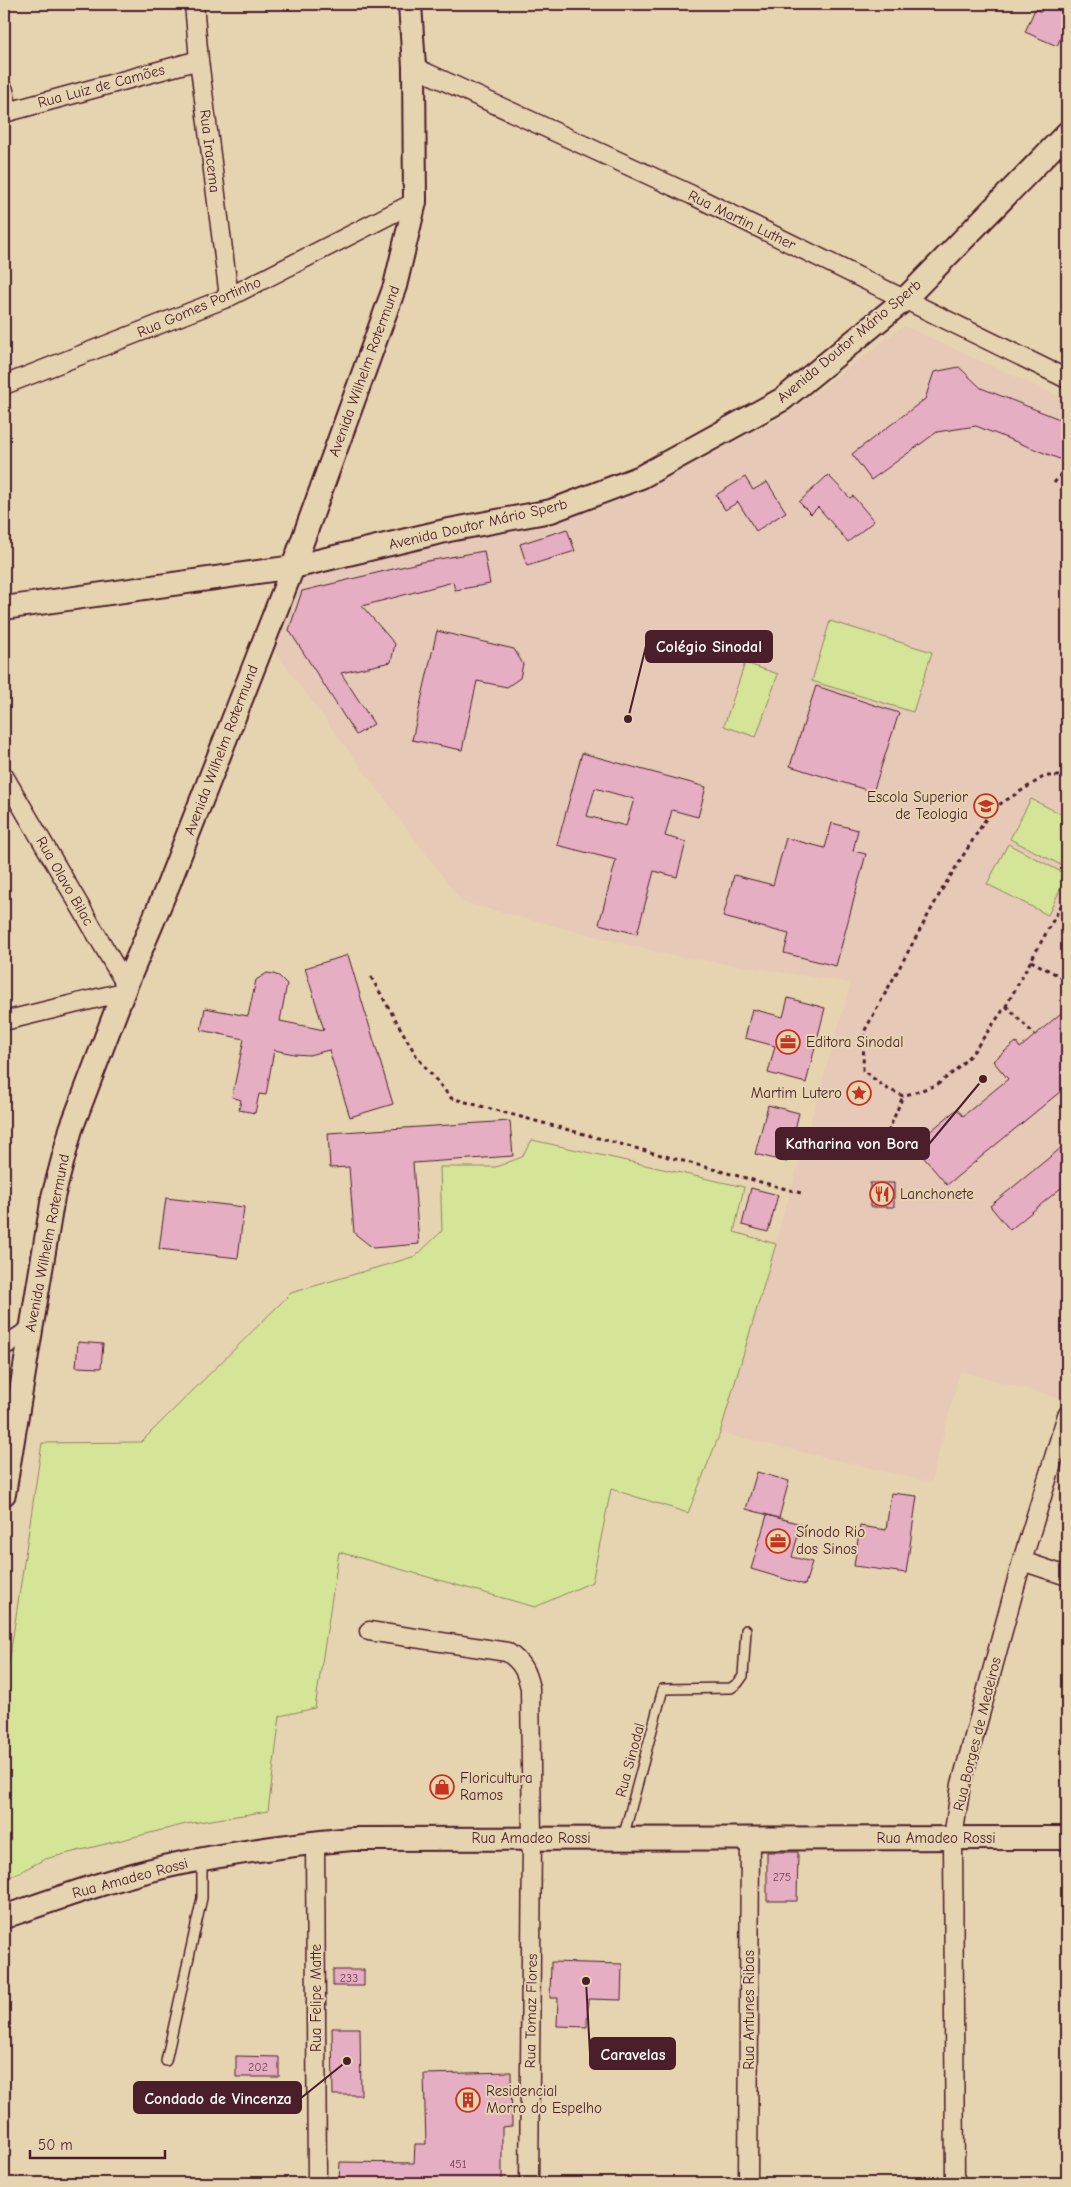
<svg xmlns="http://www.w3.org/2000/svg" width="1071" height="2187" viewBox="0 0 1071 2187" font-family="'Comic Neue',sans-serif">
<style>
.built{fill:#e6c9b6}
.green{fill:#d5e598;stroke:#908262}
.building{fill:#e5aec3;stroke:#4a1f2b;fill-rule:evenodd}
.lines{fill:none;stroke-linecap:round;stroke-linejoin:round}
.service-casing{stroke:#4a1f2b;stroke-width:12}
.minor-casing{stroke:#4a1f2b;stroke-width:21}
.tertiary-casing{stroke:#4a1f2b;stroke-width:26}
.path{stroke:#4a1f2b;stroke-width:3;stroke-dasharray:4 4;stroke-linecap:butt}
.service{stroke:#e6d4b1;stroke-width:9}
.minor{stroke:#e6d4b1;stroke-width:18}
.tertiary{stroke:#e6d4b1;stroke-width:22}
.labels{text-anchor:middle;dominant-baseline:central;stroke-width:4;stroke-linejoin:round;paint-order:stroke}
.number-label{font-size:12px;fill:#714351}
.street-label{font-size:15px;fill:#4a1f2b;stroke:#e6d4b1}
.poi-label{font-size:15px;fill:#4a1f2b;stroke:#e6d4b1;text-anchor:start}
.leader{fill:none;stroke:#4a1f2b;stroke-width:2}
.callout-dot{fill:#4a1f2b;stroke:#e6d4b1;stroke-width:2}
.callout{fill:#4a1f2b;stroke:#4a1f2b;stroke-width:2}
.callout-label{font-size:16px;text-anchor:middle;font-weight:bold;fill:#fff}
</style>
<rect width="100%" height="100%" fill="#e6d4b1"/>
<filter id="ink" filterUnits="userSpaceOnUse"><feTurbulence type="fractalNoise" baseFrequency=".02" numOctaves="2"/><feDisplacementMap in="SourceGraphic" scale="10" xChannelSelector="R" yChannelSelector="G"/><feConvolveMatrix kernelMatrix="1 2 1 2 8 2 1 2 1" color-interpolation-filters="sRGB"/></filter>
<g filter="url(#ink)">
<!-- built -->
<path class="built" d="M904 326 1067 400V1384L1063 1399 960 1371 931 1482 720 1433 851 983 669 955 462 902 265 639 295 569 603 508 783 417Z"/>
<!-- green -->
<path class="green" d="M830 621 932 652 913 712 812 681Z
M745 663 778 674 756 737 724 726Z
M1031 799 1067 817V868L1010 839Z
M1008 844 1067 875 1048 915 987 884Z
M532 1140 744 1187 734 1232 776 1244 720 1433 688 1513 611 1489 592 1582 535 1607 339 1552 315 1708 280 1716 268 1811 186 1824 45 1859 4 1880V1696L42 1443 141 1442 291 1293 416 1256 442 1231 440 1167H496L522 1157Z"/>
<!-- building -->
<path class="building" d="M1044 4H1067V22L1057 46 1025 32 1035 9 1041 12Z
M959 367 981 388 1067 422V462L976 426 937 432 871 480 852 454 925 399 934 372Z
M828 475 850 498 853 496 874 521 848 542 818 507 811 514 799 502Z
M745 477 753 490 767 482 786 512 756 531 738 502 725 510 716 495Z
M567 529 575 551 527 566 520 544Z
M484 551 490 584 455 590 453 582 362 606 395 644 391 662 341 673 374 724 356 735 289 630 302 591 422 562Z
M437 631 514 649 523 664 520 678 507 687 477 681 462 750 412 740Z
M816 686 899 713 873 792 790 766Z
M582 753 706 787 698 817 672 810 665 836 686 842 677 877 654 871 637 934 599 924 616 860 557 845ZM595 788 634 799 626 826 587 816Z
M832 823 858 830 853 851 866 854 836 966 784 953 789 934 723 917 734 875 773 885 786 838 825 848Z
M348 955 393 1104 350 1117 329 1050 309 1055 294 1054 274 1050 266 1095 259 1094 255 1113 239 1110 241 1100 232 1097 244 1039 201 1030 205 1008 248 1016 256 980 267 973 273 974 279 976 287 984 280 1021 324 1030 305 968Z
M788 998 825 1008 806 1083 768 1073 775 1046 745 1038 752 1009 783 1017Z
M1067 1008V1086L947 1185 919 1152 926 1147 920 1140 957 1109 963 1116 1008 1079 993 1061 1016 1042 1020 1048Z
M768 1105 799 1113 787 1162 755 1154Z
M510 1121 513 1156 413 1163 419 1244 373 1248 354 1233 349 1167 330 1168 328 1133Z
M1067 1143V1183L1010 1230 990 1206Z
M870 1183H894V1207H870Z
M751 1188 778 1195 768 1232 742 1225Z
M166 1198 244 1207 238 1258 159 1249Z
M78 1342 103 1344 101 1368 76 1367Z
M757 1472 789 1481 779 1518 746 1509Z
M891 1493 917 1496 906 1573 854 1566 860 1526 886 1530Z
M767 1515 801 1524 792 1557 812 1562 805 1585 751 1569Z
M767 1852H798L797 1901H767Z
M551 1962 622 1964 621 2000 588 1999 587 2027 557 2026 558 1998H550Z
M333 1970H364V1986H333Z
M332 2028H360L361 2095H333Z
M236 2056 279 2057V2077H236Z
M511 2072 512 2126 502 2127V2183H339L340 2162 414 2163 415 2144H426L424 2074Z"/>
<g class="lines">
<!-- service casing -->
<g class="service-casing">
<path id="service" d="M623 1838 663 1689 731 1688 738 1683 743 1676 746 1630
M166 2061 202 1898V1860"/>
</g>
<!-- minor casing -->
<g class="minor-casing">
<path id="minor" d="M194 4 199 60 229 297
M414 67 692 195 1067 379
M4 90 8 111
M4 113 199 60
M4 385 229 297 415 202
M4 776 126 985
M4 1021 123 992
M4 1346 31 1329
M1022 1561 1067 1576
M369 1631 507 1652C522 1662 526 1671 530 1688L532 1838 529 2183
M315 1843 317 2183
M748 2183 750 1837
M955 2183 953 1838 961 1784 1022 1561 1067 1415"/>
</g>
<!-- tertiary casing -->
<g class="tertiary-casing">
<path id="tertiary" d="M4 608 293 567 449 530 551 511 641 477 783 399 904 300 1067 133
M4 1494 53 1197 71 1129 126 985 167 888 293 567 395 286 415 202 414 67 410 4
M4 1917C62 1897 122 1875 182 1863 238 1852 296 1844 352 1839L1067 1838"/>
</g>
<!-- path -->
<path class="path" d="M1054 483 1067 467
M1067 776H1045L992 809 943 888 864 1032 863 1070 884 1087 903 1096 937 1085 956 1070 974 1051 1006 1006 1067 895
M1031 961 1067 980
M371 977 417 1057 451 1098 801 1193
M1006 1006 1035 1035
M888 1132 903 1096"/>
<!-- service -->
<use href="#service" class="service"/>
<!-- minor -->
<use href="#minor" class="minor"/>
<!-- tertiary -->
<use href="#tertiary" class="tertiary"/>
</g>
</g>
<!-- icons -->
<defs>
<g id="university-ring" transform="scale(1.25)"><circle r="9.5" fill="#e6d4b1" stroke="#c8321e" stroke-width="1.5"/><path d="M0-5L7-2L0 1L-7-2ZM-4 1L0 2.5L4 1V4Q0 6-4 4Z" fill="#c8321e"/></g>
<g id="office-ring" transform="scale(1.25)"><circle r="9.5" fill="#e6d4b1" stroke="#c8321e" stroke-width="1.5"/><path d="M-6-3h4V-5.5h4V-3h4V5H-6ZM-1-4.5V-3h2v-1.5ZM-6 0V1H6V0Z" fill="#c8321e"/></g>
<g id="sight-ring" transform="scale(1.25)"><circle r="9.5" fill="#e6d4b1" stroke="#c8321e" stroke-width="1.5"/><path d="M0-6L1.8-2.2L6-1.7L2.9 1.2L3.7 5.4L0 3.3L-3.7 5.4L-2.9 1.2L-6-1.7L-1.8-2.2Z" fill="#c8321e"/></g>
<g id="restaurant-ring" transform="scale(1.25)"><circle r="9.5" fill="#e6d4b1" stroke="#c8321e" stroke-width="1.5"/><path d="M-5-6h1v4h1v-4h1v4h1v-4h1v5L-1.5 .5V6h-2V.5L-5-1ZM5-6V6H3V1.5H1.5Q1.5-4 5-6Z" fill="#c8321e"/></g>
<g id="shop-ring" transform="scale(1.25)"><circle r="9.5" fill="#e6d4b1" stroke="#c8321e" stroke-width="1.5"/><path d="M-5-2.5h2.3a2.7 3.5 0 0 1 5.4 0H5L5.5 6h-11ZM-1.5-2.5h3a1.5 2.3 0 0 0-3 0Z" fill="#c8321e"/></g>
<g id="building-ring" transform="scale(1.25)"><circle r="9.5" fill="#e6d4b1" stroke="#c8321e" stroke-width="1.5"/><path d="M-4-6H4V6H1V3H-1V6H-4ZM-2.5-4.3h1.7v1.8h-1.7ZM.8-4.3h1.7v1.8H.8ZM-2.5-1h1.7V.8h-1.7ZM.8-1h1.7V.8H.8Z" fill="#c8321e"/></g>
</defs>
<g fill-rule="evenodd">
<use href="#university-ring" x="986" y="806"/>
<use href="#office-ring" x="788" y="1042"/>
<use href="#sight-ring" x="859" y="1093"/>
<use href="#restaurant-ring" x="882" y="1194"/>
<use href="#office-ring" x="778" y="1541"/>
<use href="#shop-ring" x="442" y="1787"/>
<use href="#building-ring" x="468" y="2100"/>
</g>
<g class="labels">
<!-- number labels -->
<g class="number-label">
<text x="782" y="1877">275</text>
<text x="349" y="1978">233</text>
<text x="258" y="2067">202</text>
<text x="458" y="2164">451</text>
</g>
<!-- street labels -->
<g class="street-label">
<text transform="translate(101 86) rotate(-15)">Rua Luiz de Camões</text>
<text transform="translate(210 151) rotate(83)">Rua Iracema</text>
<text transform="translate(742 220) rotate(26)">Rua Martin Luther</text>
<text transform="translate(199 307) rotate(-23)">Rua Gomes Portinho</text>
<text transform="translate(849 341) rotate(-40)">Avenida Doutor Mário Sperb</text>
<text transform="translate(364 371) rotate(-70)">Avenida Wilhelm Rotermund</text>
<text transform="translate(478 524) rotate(-13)">Avenida Doutor Mário Sperb</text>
<text transform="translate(221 750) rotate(-69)">Avenida Wilhelm Rotermund</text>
<text transform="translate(65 881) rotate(60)">Rua Olavo Bilac</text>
<text transform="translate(47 1243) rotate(-79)">Avenida Wilhelm Rotermund</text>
<text transform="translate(977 1734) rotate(-76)">Rua Borges de Medeiros</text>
<text transform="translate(630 1760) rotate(-75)">Rua Sinodal</text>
<text x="531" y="1838">Rua Amadeo Rossi</text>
<text x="936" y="1838">Rua Amadeo Rossi</text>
<text transform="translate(130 1878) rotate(-15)">Rua Amadeo Rossi</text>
<text transform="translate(316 1998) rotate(-90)">Rua Felipe Matte</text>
<text transform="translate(749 2010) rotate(-90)">Rua Antunes Ribas</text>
<text transform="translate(531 2011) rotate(-89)">Rua Tomaz Flores</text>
</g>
<!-- poi labels -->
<g class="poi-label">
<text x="968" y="797" text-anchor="end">Escola Superior<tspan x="968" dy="17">de Teologia</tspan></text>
<text x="806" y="1042">Editora Sinodal</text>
<text x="842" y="1093" text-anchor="end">Martim Lutero</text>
<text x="900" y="1194">Lanchonete</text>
<text x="796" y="1532">Sínodo Rio<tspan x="796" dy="17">dos Sinos</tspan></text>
<text x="460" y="1778">Floricultura<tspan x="460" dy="17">Ramos</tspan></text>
<text x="486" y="2091">Residencial<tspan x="486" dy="17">Morro do Espelho</tspan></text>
</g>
</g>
<!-- callouts -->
<path class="leader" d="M628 719L646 646M983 1079L929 1144M586 1981L590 2054M347 2061L301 2098"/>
<g class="callout-dot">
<circle cx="628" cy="719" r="5"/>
<circle cx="983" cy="1079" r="5"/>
<circle cx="586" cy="1981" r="5"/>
<circle cx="347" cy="2061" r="5"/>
</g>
<g class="callout">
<rect x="646" y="631" width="126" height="31" rx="5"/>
<rect x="776" y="1128" width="153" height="31" rx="5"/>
<rect x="590" y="2038" width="85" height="31" rx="5"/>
<rect x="134" y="2082" width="167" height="31" rx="5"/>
</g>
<g class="callout-label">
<text x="709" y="652">Colégio Sinodal</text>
<text x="852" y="1149">Katharina von Bora</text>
<text x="633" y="2060">Caravelas</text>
<text x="218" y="2104">Condado de Vincenza</text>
</g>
<!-- margin -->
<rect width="1071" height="2187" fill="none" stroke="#e6d4b1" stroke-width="20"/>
<rect x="10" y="10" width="1051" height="2167" fill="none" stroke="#4a1f2b" stroke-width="2" filter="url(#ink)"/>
<!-- scale -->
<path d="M30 2150v8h135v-8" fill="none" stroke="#4a1f2b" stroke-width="2.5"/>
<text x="38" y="2150" font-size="15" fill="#4a1f2b" stroke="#e6d4b1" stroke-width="4" paint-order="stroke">50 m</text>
</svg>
